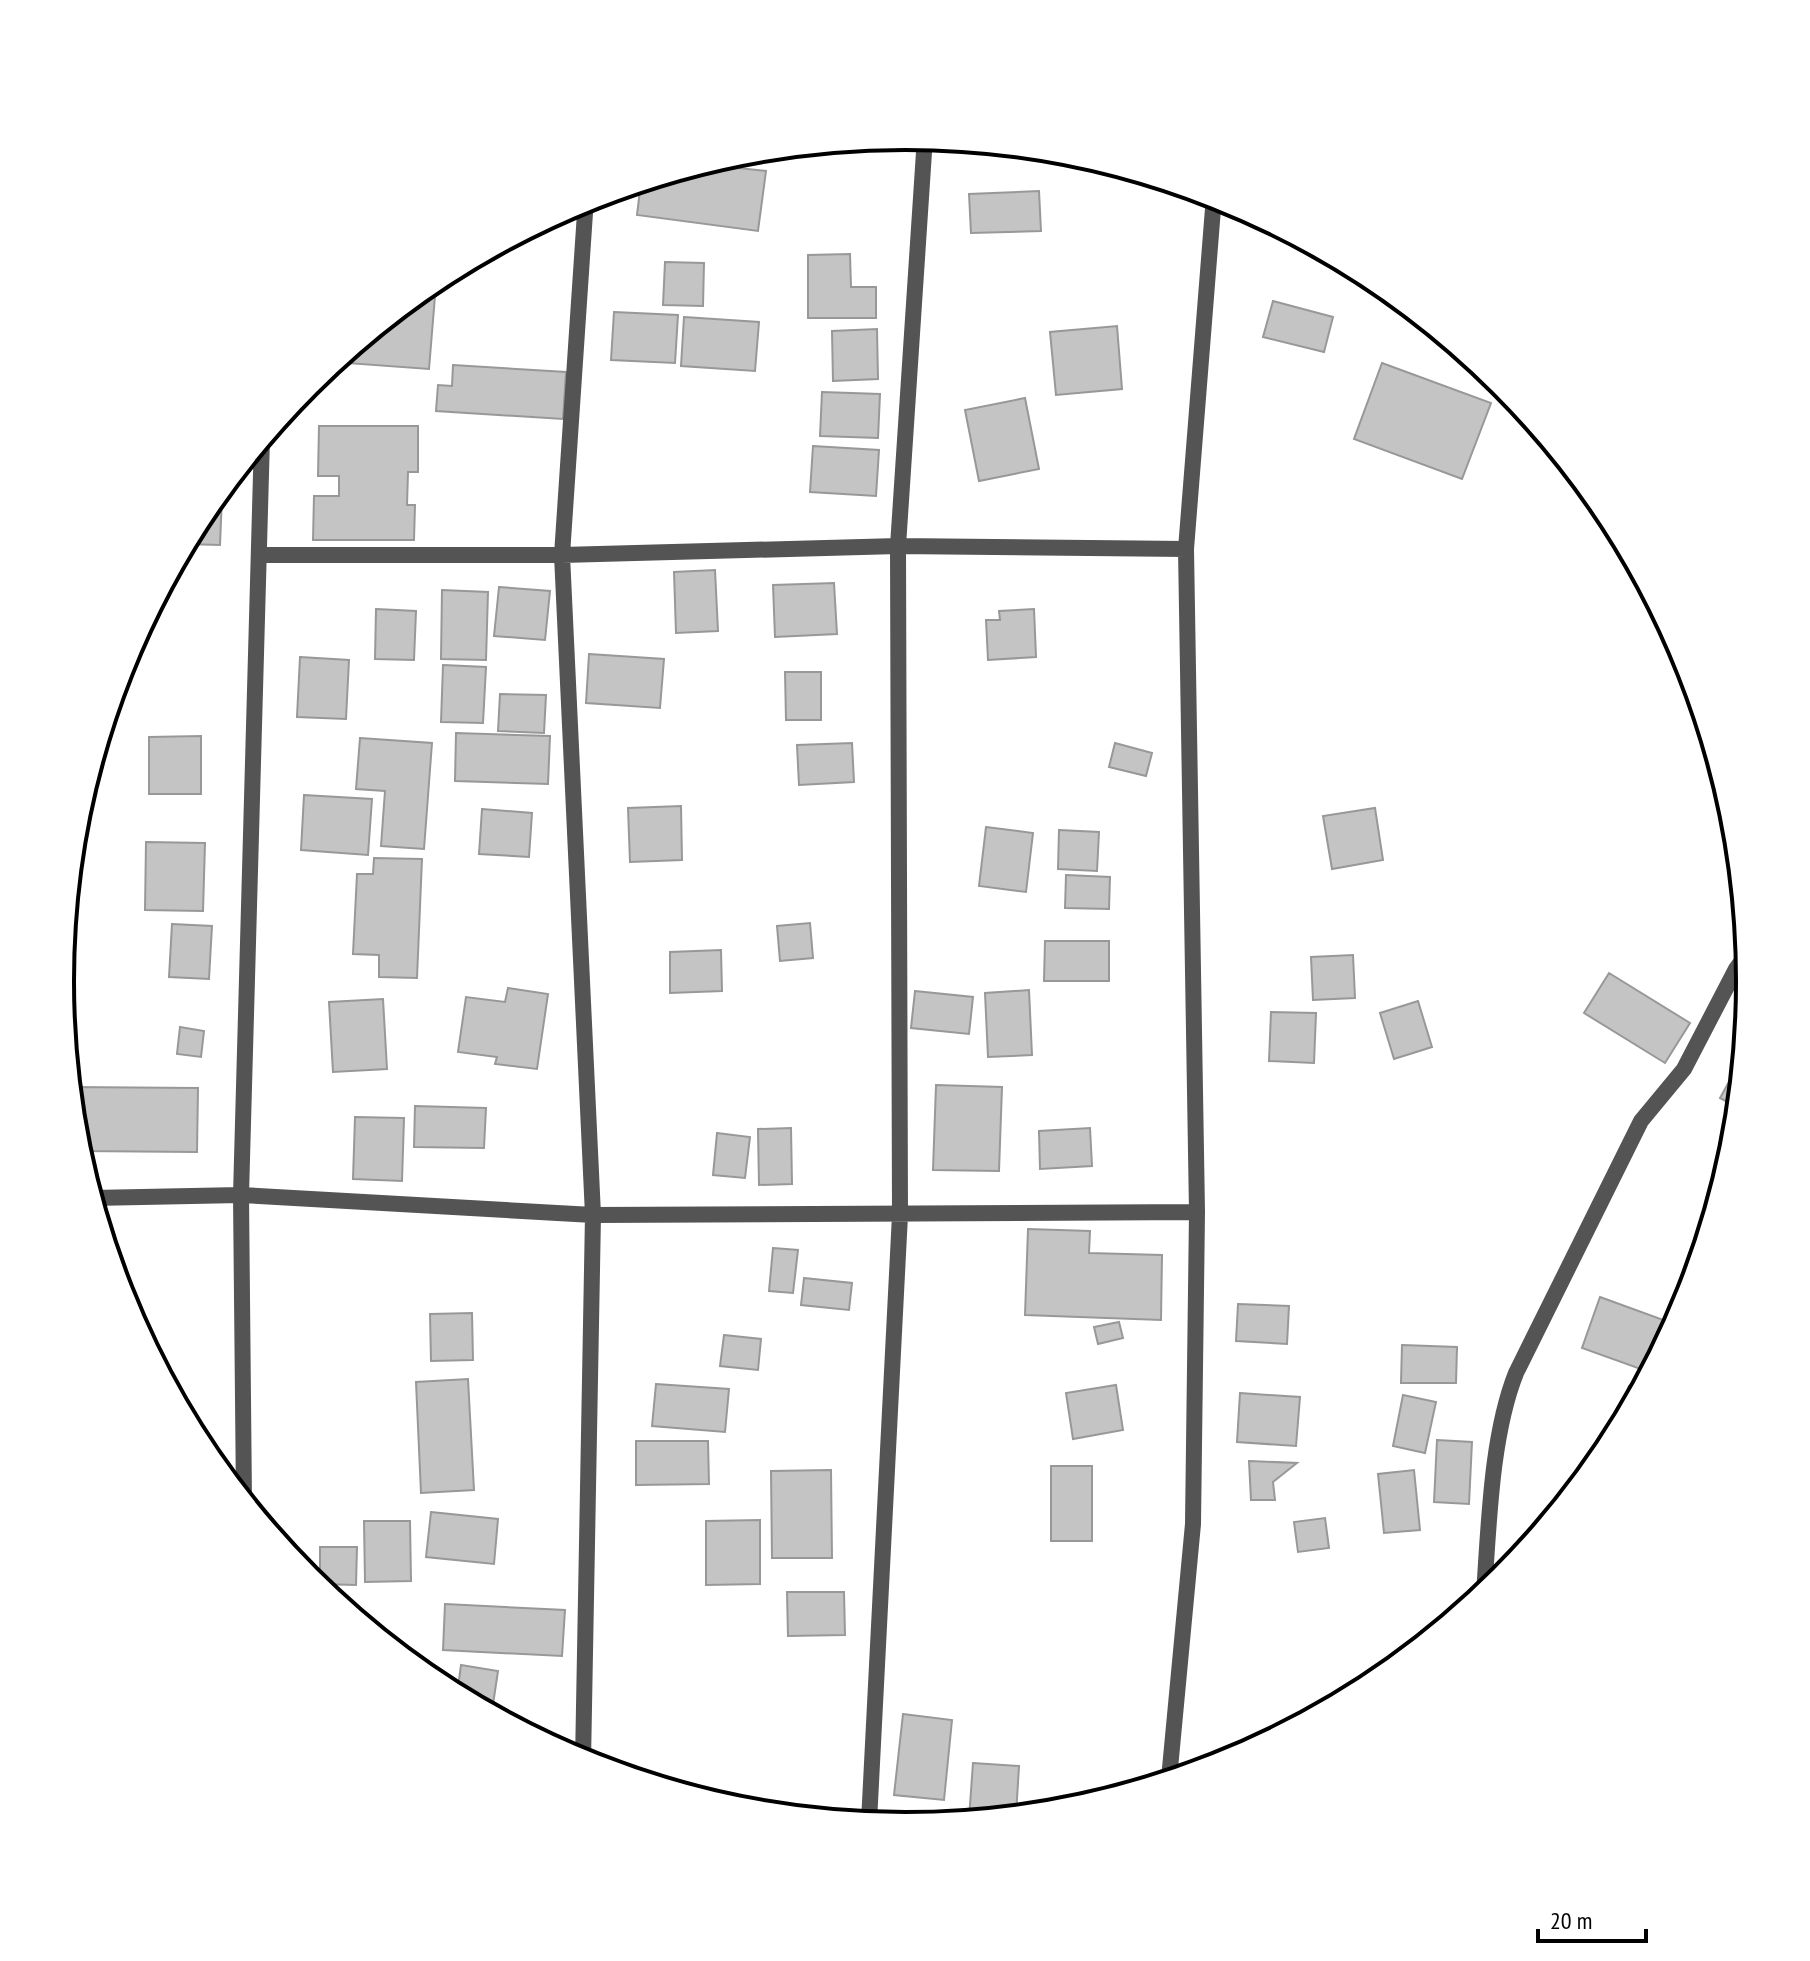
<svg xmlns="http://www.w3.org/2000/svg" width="1810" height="1961" viewBox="0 0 1810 1961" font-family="'PT Sans Narrow',sans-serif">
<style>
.building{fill:#c4c4c4;stroke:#989898;stroke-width:2}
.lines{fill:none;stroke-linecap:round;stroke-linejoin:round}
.minor{stroke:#545454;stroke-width:16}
.rim{fill:none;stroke:#000;stroke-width:4}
</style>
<rect width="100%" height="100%" fill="#fff"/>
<!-- building -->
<path class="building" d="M701 164 766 171 758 231 637 215 641 182Z
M1039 191 1041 231 971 233 969 194Z
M850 254 851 287H876V318H808V255Z
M665 262 704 263 703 306 663 305Z
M415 295 435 296 429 369 333 362Z
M1273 301 1333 317 1324 352 1263 337Z
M614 312 678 315 675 363 611 360Z
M684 317 759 322 755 371 681 366Z
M1117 326 1122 389 1056 395 1050 332Z
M877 329 878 379 833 381 832 331Z
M1382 363 1491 403 1462 479 1354 439Z
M453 365 566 372 563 419 436 411 438 385 452 386Z
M822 392 880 394 878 438 820 436Z
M1025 398 1039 469 979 481 965 410Z
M319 426H418V472H408L407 505H415L414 540H313L314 496H339V476H318Z
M813 446 879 450 876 496 810 492Z
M215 496H222L220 545 185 544 203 511Z
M715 570 718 631 676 633 674 572Z
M834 583 837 634 775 637 773 585Z
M499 587 550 591 545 640 494 636Z
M442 590 488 592 486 660 441 659Z
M376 609 416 611 414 660 375 659Z
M1034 609 1036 657 988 660 986 620H1000L999 611Z
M589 654 664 659 660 708 586 703Z
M300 657 349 660 346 719 297 717Z
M443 665 486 667 483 723 441 722Z
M785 672H821V720H786Z
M500 694 546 695 544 733 498 731Z
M456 733 550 736 548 784 455 781Z
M201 736V794H149V737Z
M360 738 432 743 424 849 381 846 385 791 356 789Z
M852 743 854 782 799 785 797 745Z
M1115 743 1152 753 1146 776 1109 767Z
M304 795 372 799 368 855 301 850Z
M681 806 682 860 630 862 628 808Z
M1375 808 1383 860 1332 869 1323 816Z
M482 809 532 813 529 857 479 854Z
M986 827 1033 833 1026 892 979 886Z
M1059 830 1099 832 1097 871 1058 869Z
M146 842 205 843 203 911 145 910Z
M374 858 422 859 417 978 379 977V955L353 954 357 874H373Z
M1066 875 1110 877 1109 909 1065 908Z
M66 922 69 996 62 997 60 980Z
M810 923 813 958 780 961 777 926Z
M172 924 212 926 209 979 169 977Z
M1045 941H1109V981H1044Z
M721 950 722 991 670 993V952Z
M1353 955 1355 998 1313 1000 1311 957Z
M1609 973 1690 1023 1665 1063 1584 1013Z
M508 988 548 994 537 1069 495 1064 497 1057 458 1052 466 997 505 1002Z
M1029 990 1032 1055 988 1057 985 993Z
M915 991 973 997 969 1034 911 1028Z
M383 999 387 1069 333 1072 329 1002Z
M1418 1001 1432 1047 1394 1059 1380 1013Z
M1271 1012 1316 1013 1314 1063 1269 1061Z
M180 1027 204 1031 201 1057 177 1054Z
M1742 1058 1737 1107 1720 1098Z
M936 1085 1002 1087 999 1171 933 1170Z
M70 1087 198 1088 197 1152 78 1151Z
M415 1106 486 1108 484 1148 414 1147Z
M355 1117 404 1118 402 1181 353 1179Z
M791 1128 792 1184 759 1185 758 1129Z
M1090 1128 1092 1166 1040 1169 1039 1131Z
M717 1133 750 1137 745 1178 713 1175Z
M1028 1229 1090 1231 1089 1253 1162 1255 1161 1320 1025 1315Z
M773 1248 798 1250 793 1293 769 1291Z
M804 1278 852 1283 849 1310 801 1305Z
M1600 1297 1669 1322 1649 1372 1582 1348Z
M1238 1304 1289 1306 1287 1344 1236 1341Z
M472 1313 473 1360 431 1361 430 1314Z
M1119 1322 1123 1338 1098 1344 1094 1327Z
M724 1335 761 1339 758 1370 720 1366Z
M1402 1345 1457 1347 1456 1383H1401Z
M468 1379 474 1490 421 1493 416 1382Z
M656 1384 729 1389 725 1432 652 1426Z
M1116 1385 1123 1430 1073 1439 1066 1393Z
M1629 1386 1640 1390 1603 1456Z
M1240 1393 1300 1397 1296 1446 1237 1442Z
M1403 1395 1436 1402 1425 1453 1393 1446Z
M1437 1440 1472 1442 1469 1504 1434 1502Z
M636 1441H708L709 1484 636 1485Z
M1249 1461 1297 1463 1273 1482 1275 1500H1251Z
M1051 1466H1092V1541H1051Z
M831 1470 832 1558H772L771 1471Z
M1414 1470 1420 1530 1384 1533 1378 1474Z
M431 1512 498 1519 494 1564 426 1557Z
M1325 1518 1329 1548 1298 1552 1294 1522Z
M760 1520V1584L706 1585V1521Z
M364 1521H410L411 1581 365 1582Z
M320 1547H357L356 1585 320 1584Z
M787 1592H844L845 1635 788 1636Z
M445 1604 565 1610 562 1656 443 1650Z
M461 1665 498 1671 492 1711 457 1695Z
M903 1714 952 1720 944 1800 894 1795Z
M973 1763 1019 1766 1016 1815 969 1819Z"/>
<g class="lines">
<!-- minor -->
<path class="minor" d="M261 555H562L898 546 1186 549
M92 1198 241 1195 593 1215 1197 1212
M244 1501 241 1195 262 438
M1484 1593C1489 1524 1491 1436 1516 1373L1641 1121 1684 1069 1736 969 1747 954
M583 1762 593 1215 562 555 586 198
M1169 1779 1193 1524 1197 1212 1186 549 1214 196
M869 1822 900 1215 898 546 925 137"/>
</g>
<!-- crop -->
<path d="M0 0H1810V1961H0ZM74 981a831 831 0 1 1 1662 0a831 831 0 1 1-1662 0Z" fill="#fff" fill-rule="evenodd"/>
<path class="rim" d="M74 981a831 831 0 1 1 1662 0a831 831 0 1 1-1662 0Z"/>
<!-- scale -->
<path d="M1538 1929v12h108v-12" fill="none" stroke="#000000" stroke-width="4"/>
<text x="1550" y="1929" font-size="24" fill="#000000" stroke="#ffffff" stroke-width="6" paint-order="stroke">20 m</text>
</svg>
